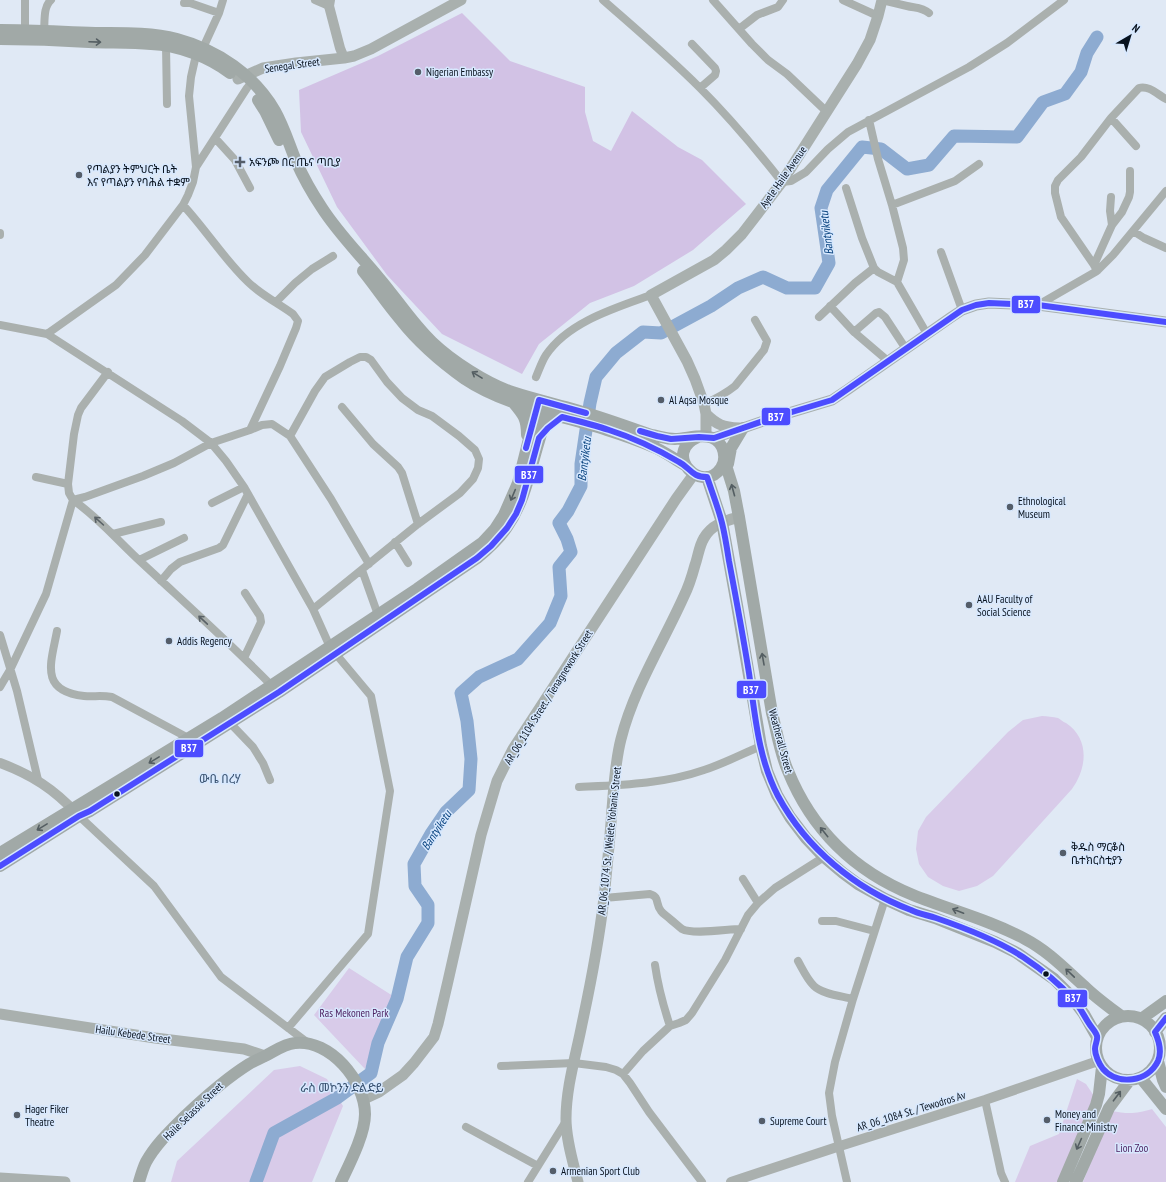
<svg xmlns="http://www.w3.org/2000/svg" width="1166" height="1182" viewBox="0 0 1166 1182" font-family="'PT Sans Narrow','Noto Sans Ethiopic',sans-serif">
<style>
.green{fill:#d8cbe9}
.forest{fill:#d2c2e5}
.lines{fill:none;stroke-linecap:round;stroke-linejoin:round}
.river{stroke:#8dabd1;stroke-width:13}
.minor{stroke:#aab0ae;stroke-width:8}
.tertiary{stroke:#aab0ae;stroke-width:10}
.secondary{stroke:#a9b0ae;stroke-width:11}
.primary{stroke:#a1a9a7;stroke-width:12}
.bus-1-casing{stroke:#d7e8fe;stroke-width:9}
.bus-1{stroke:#4c4cff;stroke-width:6}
.oneway{stroke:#545e62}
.oneway2{stroke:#596166}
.poi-dot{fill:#545d69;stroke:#d7e8fe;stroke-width:1.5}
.bus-dot{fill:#08121e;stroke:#d7e8fe;stroke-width:1.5}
.labels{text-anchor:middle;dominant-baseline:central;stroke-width:3;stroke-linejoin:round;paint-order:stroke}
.street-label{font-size:11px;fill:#08121e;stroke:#d7e8fe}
.poi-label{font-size:11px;fill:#08121e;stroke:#d7e8fe;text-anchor:start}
.park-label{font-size:11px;fill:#4a1c5d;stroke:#d7e8fe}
.water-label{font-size:12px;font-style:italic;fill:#09437f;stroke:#d7e8fe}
.neighbourhood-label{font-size:12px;fill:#3a5371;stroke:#d7e8fe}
.line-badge{stroke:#d7e8fe;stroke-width:1.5}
.badge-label{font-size:11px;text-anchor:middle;font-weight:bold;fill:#fff}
</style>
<rect width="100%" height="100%" fill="#e0e9f5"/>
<!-- green -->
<path class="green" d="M1042 716C1047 716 1053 717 1058 718 1060 719 1063 722 1066 723 1090 739 1087 768 1072 789L993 876 977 886 959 891 943 886 928 877 919 864 916 849 918 831 926 817 1008 732 1023 720Z
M349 968 393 996 365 1069 314 1015Z
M300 1066 327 1079 343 1106 312 1182H171L177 1161 274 1070Z
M1077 1079 1086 1084 1094 1096 1059 1182H1015L1030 1146 1059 1134Z
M1152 1109 1166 1127V1182H1083L1111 1111C1128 1114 1136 1114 1152 1109Z"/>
<!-- forest -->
<path class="forest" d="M462 13 510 61 585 87V112L593 141 611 151 632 111 678 147 702 160 746 204 693 250 634 286 590 303 539 344 522 374 442 334 387 275 337 207 301 132 299 90 378 56Z"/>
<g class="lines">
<!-- river -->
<path class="river" d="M256 1182 274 1133 337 1098 371 1073 378 1043 397 999 407 957 428 923V905L415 886 414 864 431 834 446 812 469 790 471 759 467 721 461 693 479 677 518 659 550 623 561 596 559 567 571 552 567 539 559 523 568 511 581 486V464L590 403 596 377 616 353 643 332 661 333 711 306 738 288 763 277 787 288H815L829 263 821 208 827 190 862 147 881 149 907 169 929 165 954 136 1017 137 1043 102 1065 94 1081 72 1087 53 1097 37"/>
<!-- minor -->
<path class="minor" d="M25 0V30
M315 0 329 6
M603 0C636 29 669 57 700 88 729 117 756 149 782 182L791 181 806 172 828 149 848 132 969 67 1007 43 1064 0
M713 0 752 44 768 60 787 74 827 112
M843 0 878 16
M882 0C890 2 899 4 907 6 915 8 922 7 929 13
M184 3H190L219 13
M739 29 757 15 778 7 783 0
M44 31C45 21 43 7 51 0
M692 44 715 68 716 71 715 75 700 88
M166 46 167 104
M203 48 219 13 223 0
M196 55 191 77 189 96 196 167
M1111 118 1136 146
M869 120 878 159 892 205 903 248 904 260 897 282
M215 138 235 160 250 188
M846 188 862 238 874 268 878 272 897 282 927 334
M1111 197 1110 211 1112 225
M892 205 955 181 979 164
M1133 231 1144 238 1166 248
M0 235V233
M941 252 962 310
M1094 265 1112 225 1122 212 1129 197 1130 192V171
M1097 271 1094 265 1061 217 1055 193V186L1058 180 1081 157 1111 118 1139 88C1149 85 1158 95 1166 99
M276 302 295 283 312 269 333 256
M1038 305 1097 271 1113 255 1166 191
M830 306 854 332
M819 317 855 283 874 268
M0 325 47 334 182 421 211 443 226 461 244 487 313 609 330 647 371 696 390 791 368 934 288 1028
M47 334 116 285 145 255 183 205 188 195 193 182 196 167 247 88 252 82
M888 361 854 332 876 313 879 312 885 317 906 349
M108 372 81 408 78 415 74 434 68 484 69 493 73 500C99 518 118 541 141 562 185 603 230 643 272 686
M536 377C539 370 542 361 546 355 568 322 615 308 651 295
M704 404C715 399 725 394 735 386L764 350 767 341 755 320
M342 407 373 444 398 467 402 473 418 524
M250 430 262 425 272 424 290 436 331 499 369 564
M290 436 315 391 325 377 350 362 360 357H366L371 360 387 382 402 398 418 410 432 416 459 436 475 450 479 459 478 468 473 479 460 493 418 524 313 609
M36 477 68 484
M73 500 85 497 143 476 174 463 211 443 250 430 280 366 296 328 298 321 293 314C278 303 261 295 248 282 224 259 206 230 183 205
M212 503 244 487
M113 534 161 522
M395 542 408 563
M139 560 184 538
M362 570 378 615 380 618
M161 581 171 569 180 562 219 548 223 545 248 494
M57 631C51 663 39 691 84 696 94 697 100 695 112 697L192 740
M0 635 17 691 38 780
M244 658 261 622 260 616 245 593
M0 687 10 670 46 594 73 500
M226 721 230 723 253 747 263 763 270 780
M579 787C621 785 664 784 704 770 723 764 742 754 761 746
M79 816 154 886 221 977 308 1043
M743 879 758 903
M604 898 650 894C660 897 655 904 661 911 663 914 667 916 670 919 674 922 678 926 682 929 693 935 728 929 741 929
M822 921H836L874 931
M798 961C803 970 807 979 814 986 822 994 842 996 853 999
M655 965C658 986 663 1005 670 1026
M501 1066 574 1063 606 1067 616 1070 623 1074 630 1083 649 1112 702 1182
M623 1074 643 1051 670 1026 679 1023 686 1020 692 1013 725 960 748 915 758 903 775 888 824 857
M985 1100 1001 1173 1005 1182
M466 1127 538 1166
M528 1182 566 1121
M847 1182 832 1116 829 1093 835 1062 853 999 885 899"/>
<!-- tertiary -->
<path class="tertiary" d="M330 0 329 6 340 48 344 58
M0 763C32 775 54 789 77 814
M731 1182 840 1146 985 1100 1098 1061"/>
<!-- secondary -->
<path class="secondary" d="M238 79 263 68 296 63 344 58 354 56 371 49 461 0
M706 414C717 425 723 427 739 428
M706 436V414L704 404 695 379 687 361 651 295 714 260 726 250 742 234 782 182 857 64 870 40 878 16 882 0
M714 438 772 418 832 400 847 390 950 318 962 310 976 305 989 303 1038 305 1166 322
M0 1014 155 1038 244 1049 265 1056
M363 1098 364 1099 379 1092 403 1075 414 1063 434 1037 438 1024 448 981 481 835 497 781 513 749 676 499 694 474
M0 1178 65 1182
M578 1182C573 1162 566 1140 566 1119 566 1087 576 1055 582 1024 591 982 599 940 604 898 607 868 610 839 612 809 614 786 615 762 621 739 634 688 663 643 684 596 689 586 692 576 695 565 698 557 699 546 704 538 712 524 725 521 739 517"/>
<!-- primary -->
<path class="primary" d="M0 30C32 30 63 32 95 33 122 33 151 32 177 39 218 50 254 75 275 111 284 127 289 144 296 161 303 177 312 193 322 208 338 233 360 255 379 278 397 299 412 323 432 342 452 361 486 383 512 392 533 399 555 404 576 410 601 417 626 426 651 435 658 436 667 439 675 439 690 439 713 429 722 447 725 454 725 462 721 468 702 496 661 453 698 437
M0 39C30 39 59 40 89 42 110 43 130 42 151 44 178 45 209 57 230 73
M258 100 265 111 279 140
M363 271C376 287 387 304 400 319 418 342 441 362 465 379 505 406 561 415 607 430 623 435 640 441 656 448 666 453 675 459 685 465
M513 402C523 414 527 418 527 435
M724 459 734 491 739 517 772 713C777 732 780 753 788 771 812 830 854 871 913 895 950 910 990 920 1025 939 1048 951 1065 969 1084 986 1095 997 1109 1007 1121 1016
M728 464 731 448 743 428
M707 477 722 522 737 605 761 746 767 771 777 795 790 817 806 838 824 857 843 873 858 884 885 899 909 910 935 918 995 942 1017 953 1054 979 1069 994 1084 1014 1097 1037
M0 853 222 718 417 589 482 543 495 529 504 515 518 483 538 403
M0 866 79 816 90 811 279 692 477 558C488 549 499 539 507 527 525 501 530 470 539 441 542 429 547 418 551 406
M1096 1048a32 32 0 1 1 64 0a32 32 0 1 1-64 0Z
M1141 1019 1166 1001
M1155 1032 1166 1018
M1158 1061 1163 1080 1166 1087
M1141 1078 1166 1109
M139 1182C141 1175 143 1168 146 1162 156 1144 171 1130 185 1116 205 1097 225 1079 249 1064 254 1061 259 1059 265 1056 275 1051 284 1044 295 1043 330 1039 365 1081 365 1114 365 1134 350 1163 341 1182
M1063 1182 1096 1105 1099 1094 1102 1067
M1076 1182 1109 1108 1129 1081"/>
<!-- bus-1 casing -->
<g class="bus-1-casing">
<path id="bus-1" d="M640 431 657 436 671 439 699 437 714 438 772 418 832 400 962 310 976 305 989 303 1038 305 1166 322
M526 448 539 400 586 413
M0 866 79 816 90 811 279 692 477 558 491 546 507 528 516 514 522 500 539 438 548 428 562 417C578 421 594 425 609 430 634 438 657 449 679 462 691 468 691 477 707 477 712 492 718 507 722 523 725 535 727 548 729 561 736 598 743 636 749 673 755 714 758 758 778 796 806 848 855 889 911 910 919 914 927 915 936 918 965 928 997 940 1023 957 1041 969 1059 983 1073 999 1080 1007 1084 1016 1090 1025 1092 1028 1096 1032 1097 1036 1098 1040 1095 1044 1095 1049 1095 1055 1099 1064 1103 1069 1118 1086 1148 1082 1158 1061 1162 1052 1159 1041 1155 1032L1166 1018"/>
</g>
<!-- bus-1 -->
<use href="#bus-1" class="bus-1"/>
</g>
<!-- one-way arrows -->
<defs><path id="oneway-shaft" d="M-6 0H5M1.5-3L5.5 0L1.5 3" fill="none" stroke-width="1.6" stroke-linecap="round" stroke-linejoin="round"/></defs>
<g class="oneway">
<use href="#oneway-shaft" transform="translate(95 42) rotate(2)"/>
<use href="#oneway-shaft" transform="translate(477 375) rotate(-148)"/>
<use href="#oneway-shaft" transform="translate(733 490) rotate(-105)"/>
<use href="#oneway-shaft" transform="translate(513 495) rotate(113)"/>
<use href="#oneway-shaft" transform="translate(763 659) rotate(-100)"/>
<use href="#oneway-shaft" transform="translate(154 760) rotate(149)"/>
<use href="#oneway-shaft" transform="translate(42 827) rotate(149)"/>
<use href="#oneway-shaft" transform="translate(824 832) rotate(-129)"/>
<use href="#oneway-shaft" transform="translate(958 911) rotate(-159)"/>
<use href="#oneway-shaft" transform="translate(1070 973) rotate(-136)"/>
<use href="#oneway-shaft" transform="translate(1117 1096) rotate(-53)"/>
<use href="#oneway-shaft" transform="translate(1079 1144) rotate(114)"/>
</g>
<g class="oneway2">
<use href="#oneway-shaft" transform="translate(99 521) rotate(-138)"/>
<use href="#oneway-shaft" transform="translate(203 620) rotate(-137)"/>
</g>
<!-- markers -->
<g class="poi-dot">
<circle cx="418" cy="72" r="4"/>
<path d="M238 156h4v4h4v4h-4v4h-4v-4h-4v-4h4z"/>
<circle cx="79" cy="175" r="4"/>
<circle cx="661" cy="400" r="4"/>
<circle cx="1010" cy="507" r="4"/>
<circle cx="969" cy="605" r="4"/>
<circle cx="169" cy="641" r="4"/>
<circle cx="1063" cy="853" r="4"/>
<circle cx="17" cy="1115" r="4"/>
<circle cx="1047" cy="1120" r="4"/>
<circle cx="762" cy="1121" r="4"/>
<circle cx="553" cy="1171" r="4"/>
</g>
<g class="bus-dot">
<circle cx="117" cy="794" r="3.5"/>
<circle cx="1046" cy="974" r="3.5"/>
</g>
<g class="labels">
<!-- street labels -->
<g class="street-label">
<text transform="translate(292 65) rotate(-8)">Senegal Street</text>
<text transform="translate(783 177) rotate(-55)">Ayele Haile Avenue</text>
<text transform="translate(548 697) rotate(-58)">AR_06_1104 Street. / Tenagnework Street</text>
<text transform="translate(781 741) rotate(75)">Weatherall Street</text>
<text transform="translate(609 841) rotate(-84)">AR_06_1074 St. / Welete Yohanis Street</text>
<text transform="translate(133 1034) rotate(8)">Hailu Kebede Street</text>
<text transform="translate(193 1111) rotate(-44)">Haile Selassie Street</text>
<text transform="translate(911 1111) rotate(-17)">AR_06_1084 St. / Tewodros Av</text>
</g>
<!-- poi labels -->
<g class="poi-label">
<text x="426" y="72">Nigerian Embassy</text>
<text x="249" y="162">አፍንጮ በር ጤና ጣቢያ</text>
<text x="87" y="169">የጣልያን ትምህርት ቤት<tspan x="87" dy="13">እና የጣልያን የባሕል ተቋም</tspan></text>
<text x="669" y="400">Al Aqsa Mosque</text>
<text x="1018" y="501">Ethnological<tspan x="1018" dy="13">Museum</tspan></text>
<text x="977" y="599">AAU Faculty of<tspan x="977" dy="13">Social Science</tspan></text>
<text x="177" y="641">Addis Regency</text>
<text x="1071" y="847">ቅዱስ ማርቆስ<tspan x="1071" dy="13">ቤተክርስቲያን</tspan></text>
<text x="25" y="1109">Hager Fiker<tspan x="25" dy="13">Theatre</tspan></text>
<text x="1055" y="1114">Money and<tspan x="1055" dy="13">Finance Ministry</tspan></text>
<text x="770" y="1121">Supreme Court</text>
<text x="561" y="1171">Armenian Sport Club</text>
</g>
<!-- park labels -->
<g class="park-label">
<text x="354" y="1013">Ras Mekonen Park</text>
<text x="1132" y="1148">Lion Zoo</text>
</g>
<!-- water labels -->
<g class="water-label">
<text transform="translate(826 233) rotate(-97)">Bantyiketu</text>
<text transform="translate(584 459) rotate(-83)">Bantyiketu</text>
<text transform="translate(436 830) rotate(-57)">Bantyiketu</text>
</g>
<!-- neighbourhood labels -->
<g class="neighbourhood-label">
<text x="220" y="778">ውቤ በረሃ</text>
<text x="342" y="1087">ራስ መኮንን ድልድይ</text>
</g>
</g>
<g class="line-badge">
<rect x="1011" y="295" width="30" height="19" rx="4" fill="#4c4cff"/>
<rect x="761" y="407" width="30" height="19" rx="4" fill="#4c4cff"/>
<rect x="514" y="465" width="30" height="19" rx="4" fill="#4c4cff"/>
<rect x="736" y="680" width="31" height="19" rx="4" fill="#4c4cff"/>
<rect x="174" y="739" width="30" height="19" rx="4" fill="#4c4cff"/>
<rect x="1057" y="989" width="31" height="19" rx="4" fill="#4c4cff"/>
</g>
<g class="badge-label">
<text x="1026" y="308">B37</text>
<text x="776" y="421">B37</text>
<text x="529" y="479">B37</text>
<text x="751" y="694">B37</text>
<text x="189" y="752">B37</text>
<text x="1073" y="1002">B37</text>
</g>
<!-- north arrow -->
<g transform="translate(1130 36) rotate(38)" stroke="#d7e8fe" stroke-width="3" paint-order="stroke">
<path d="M0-3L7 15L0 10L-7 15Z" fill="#08121e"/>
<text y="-6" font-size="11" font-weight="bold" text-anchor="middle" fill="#08121e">N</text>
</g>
</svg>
